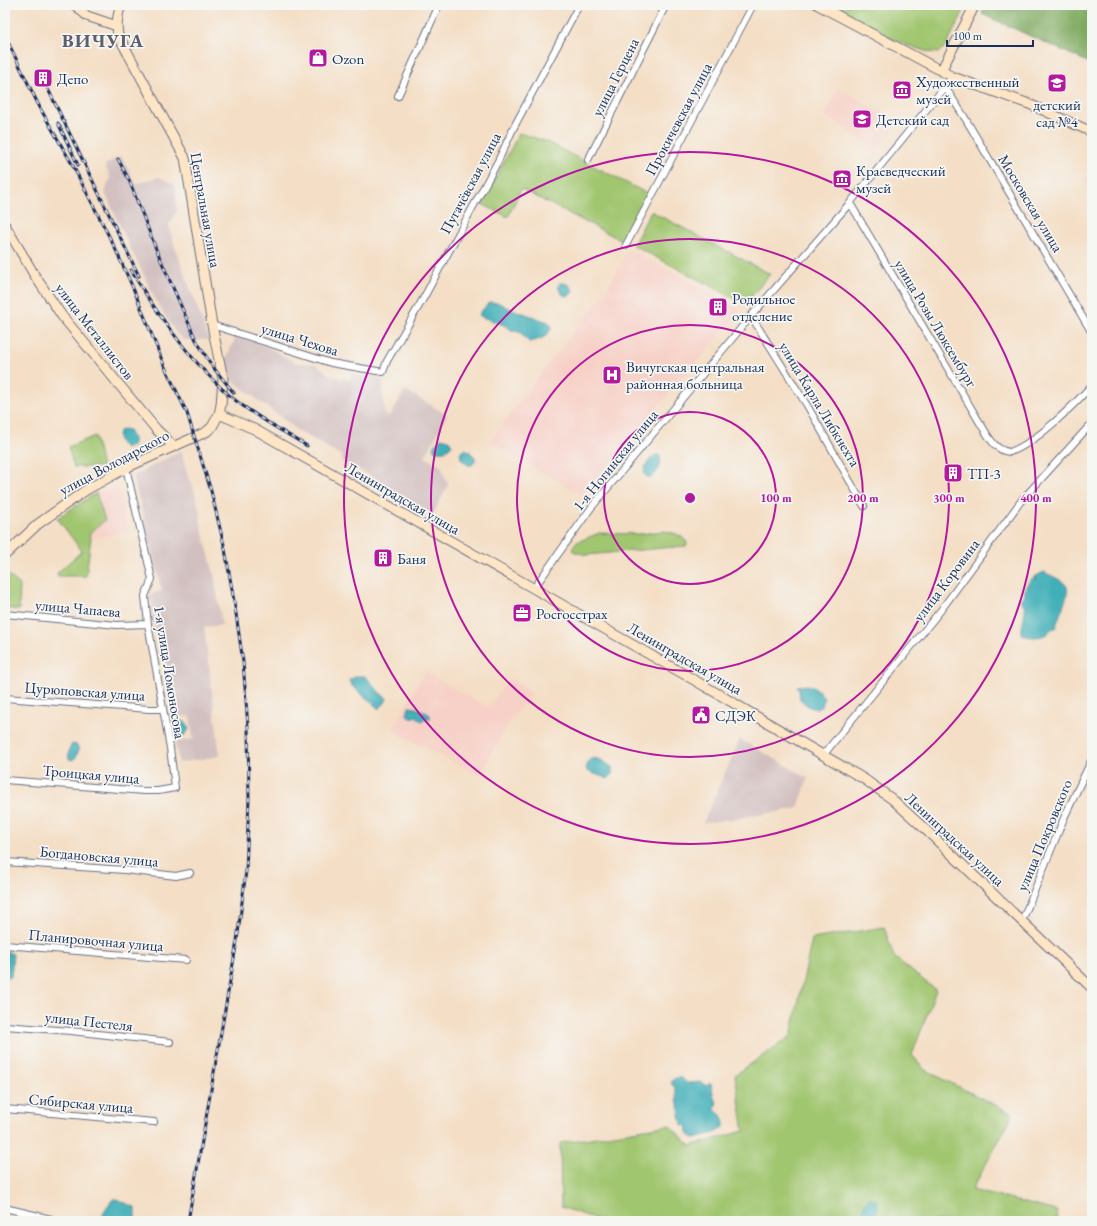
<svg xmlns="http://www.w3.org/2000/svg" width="1097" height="1226" viewBox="0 0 1097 1226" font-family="'EB Garamond',serif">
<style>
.built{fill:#f7d1c7}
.industrial{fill:#d2bfc0}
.green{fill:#a1c670;stroke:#5e7a67}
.forest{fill:#80ab62;stroke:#4e6d60}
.water{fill:#3fafb8;stroke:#2d6f8b}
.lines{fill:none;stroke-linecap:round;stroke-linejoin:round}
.street-casing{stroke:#676c82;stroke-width:8}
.secondary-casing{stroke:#676c82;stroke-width:11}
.street{stroke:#fff;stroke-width:6}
.secondary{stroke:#fde5c5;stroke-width:9}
.rail-casing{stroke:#1b2f5e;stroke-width:3}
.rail{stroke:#f6f6f2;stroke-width:1.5;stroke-dasharray:4.5;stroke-linecap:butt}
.ring{fill:none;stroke:#b5179e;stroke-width:2}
.labels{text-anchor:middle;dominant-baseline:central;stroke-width:3.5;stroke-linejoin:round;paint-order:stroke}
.poi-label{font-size:15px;fill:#1b2f5e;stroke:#f6f6f2;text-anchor:start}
.street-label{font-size:15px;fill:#1b2f5e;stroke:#f6f6f2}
.district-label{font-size:19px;font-weight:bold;letter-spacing:1px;fill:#5d5e6e;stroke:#f6f6f2}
.centre{fill:#b5179e;stroke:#f6f6f2;stroke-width:2}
.ring-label{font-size:12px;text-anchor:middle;font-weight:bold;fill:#b5179e;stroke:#f6f6f2;stroke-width:3.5;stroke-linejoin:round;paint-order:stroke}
</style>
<rect width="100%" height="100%" fill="#f6f6f2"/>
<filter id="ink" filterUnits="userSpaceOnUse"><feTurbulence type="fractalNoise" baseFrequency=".025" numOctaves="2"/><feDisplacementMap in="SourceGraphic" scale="8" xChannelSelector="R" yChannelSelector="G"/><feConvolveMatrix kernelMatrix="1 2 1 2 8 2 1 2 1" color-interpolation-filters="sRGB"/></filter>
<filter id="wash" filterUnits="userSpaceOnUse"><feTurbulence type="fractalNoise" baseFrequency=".012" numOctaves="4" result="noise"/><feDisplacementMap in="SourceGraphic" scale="16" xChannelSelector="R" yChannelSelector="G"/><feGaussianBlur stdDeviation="0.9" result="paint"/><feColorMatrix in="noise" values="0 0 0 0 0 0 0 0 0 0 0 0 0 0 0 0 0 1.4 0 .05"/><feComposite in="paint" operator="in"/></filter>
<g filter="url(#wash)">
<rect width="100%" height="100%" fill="#f4dec5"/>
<!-- built -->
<path class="built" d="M838 88 899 122 875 152 857 137 825 115Z
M1092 172V194L1083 180Z
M628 249 741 310 582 495 489 441 607 289Z
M119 486 128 532 91 538 89 534 104 520 96 493Z
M425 672 488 707 510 678 532 693 510 720 480 776 392 730Z"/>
<!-- industrial -->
<path class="industrial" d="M121 156 136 184 159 177 175 185 177 211 169 225 175 247 209 340H184L176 333 160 308 130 247 105 193 110 178 105 165Z
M236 336 259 342 296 363 316 364 331 376 350 380 352 374 363 377 374 374 382 380 385 415 390 416 405 391 415 396 447 415 425 457 441 466 448 485 433 514 379 484 380 480 341 461 343 456 300 432 228 377 225 361Z
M181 451 189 481 191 480 200 512 201 525 214 574 222 625 204 627 220 756 179 763 175 742 193 739 190 716 173 718 164 644H160L158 628 154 629 150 594 162 591 133 476Z
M740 739 808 778 798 808 765 814 703 823Z"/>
<!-- green -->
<path class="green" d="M829 5H967L946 46 939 53C908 52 858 20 829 5Z
M519 133 545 141 648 194 623 241 521 189 508 217 482 204Z
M651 211 770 274 745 304 633 245Z
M95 436 102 467H74L68 447Z
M96 493 105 520 89 534 91 538 86 576H58L57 573 82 551 57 518Z
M663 531C672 532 683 535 687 543L686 546 586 555 575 552 572 550 575 543 599 533 641 534Z
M5 572 20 585 19 610 5 608Z
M884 927 894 957 936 990 912 1055 925 1070 1013 1114 972 1190 1057 1211V1221H602L561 1207 560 1143 669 1125 691 1146 744 1131 735 1075 791 1036 812 939Z"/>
<!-- forest -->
<path class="forest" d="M986 5H1092V64L982 14Z"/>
<!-- water -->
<path class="water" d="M560 283C567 283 572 285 573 292L570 295 565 296 562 294 558 287Z
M490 302 499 303 509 308 548 322 552 327C547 338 539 340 529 342L521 333 516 330 513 331 504 325 482 317 479 315 481 311Z
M124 429 129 430 134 441 133 446 126 448C119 444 117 439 119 431Z
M441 438 449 440 452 445 445 451H435L433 447Z
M465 449 469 451 475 457V462L472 465H468L461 459 460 453Z
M656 455H659C664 463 656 479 647 477L644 474C644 467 649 458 656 455Z
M1044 572C1051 576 1061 579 1066 585 1072 593 1057 617 1056 628 1050 628 1050 632 1045 635 1039 638 1028 637 1022 635L1021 633 1025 611V606L1021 602V598L1025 595C1023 588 1029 581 1035 576L1037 580 1036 576Z
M357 676H365L380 693 387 698 385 703 379 709 351 685 349 680Z
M808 685C816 688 821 691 824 699L822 706 817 709 809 707 800 699 799 689 797 686Z
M409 707C416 707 424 711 430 715V719L421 721 416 716 412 718 407 715Z
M176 719 187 723 189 729C186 734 184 737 177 738L173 723Z
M72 744 77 745 79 749 76 757 73 760 69 759C68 754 69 748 72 744Z
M593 758 601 760 612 767V774L608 779 587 771 586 768 589 761Z
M5 951 13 954 11 977H5Z
M675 1078H682L687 1083 701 1082 706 1086 711 1083 714 1098 717 1101 715 1110 724 1118V1127L715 1133 694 1138 689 1135 686 1126 682 1125 675 1088 671 1083Z
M870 1198C884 1200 876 1213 872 1221H862C862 1213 863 1202 870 1198Z
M113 1199H117L136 1208V1214L134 1221H110L104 1219 103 1215 106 1208Z"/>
</g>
<g filter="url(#ink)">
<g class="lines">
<!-- street casing -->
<g class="street-casing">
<path id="street" d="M945 87 965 118 1092 333
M398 96 439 5
M588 160 666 5
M850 203 980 423C988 435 994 451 1010 452 1036 443 1074 405 1092 385
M626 245 753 5
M751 316 808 407 864 506
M212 325 331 363 383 372 387 361 423 299 498 161 514 127 579 5
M534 588 591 508 751 316 850 203 953 77
M5 614 117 625 148 624
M5 698 149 709H162
M824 754 941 610 1021 501 1092 423
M5 780 144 791H158L175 788 170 748 148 624 145 596 152 579 126 468
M5 862 125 870 176 876 190 873
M1022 921 1064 818 1092 759
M5 945 186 960
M5 1026 71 1031 170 1042
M5 1109 154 1122
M5 1208 51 1219"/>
</g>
<!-- secondary casing -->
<g class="secondary-casing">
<path id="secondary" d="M75 5 87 16 117 26
M818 5 953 77 1029 104 1092 132
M941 71 975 5
M5 225 35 276 62 316 156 429 173 446
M219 414 254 429 689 677 864 779 892 799 926 830 1092 988
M5 555 38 524 86 490 126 468 206 432 212 427 219 414 221 405 223 379 212 325 185 158 118 35C116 24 117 16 121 5"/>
</g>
<!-- street -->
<use href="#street" class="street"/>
<!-- secondary -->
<use href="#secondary" class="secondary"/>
<!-- rail casing -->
<g class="rail-casing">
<path id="rail" d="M5 36 40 108 72 164 114 246 133 288 164 365 187 413 211 491 225 549 235 607 243 662 248 727 249 799 246 871 237 941 188 1221
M47 87 139 276
M58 123 78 165
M118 159 129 180 156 249 196 340 212 366 234 393
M131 270C136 280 143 289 149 299 172 334 198 368 230 396 254 416 281 430 307 446"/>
</g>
<!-- rail -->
<use href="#rail" class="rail"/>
</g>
</g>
<!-- distance rings -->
<g class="ring">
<circle cx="690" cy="498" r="86"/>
<circle cx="690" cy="498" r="173"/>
<circle cx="690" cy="498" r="259"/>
<circle cx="690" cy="498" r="346"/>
</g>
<!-- icons -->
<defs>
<g id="shop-square" transform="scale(1)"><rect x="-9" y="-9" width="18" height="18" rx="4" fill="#b5179e" stroke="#f6f6f2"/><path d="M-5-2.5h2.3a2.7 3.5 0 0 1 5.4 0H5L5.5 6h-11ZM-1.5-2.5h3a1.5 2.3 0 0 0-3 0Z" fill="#fff"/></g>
<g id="building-square" transform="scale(1)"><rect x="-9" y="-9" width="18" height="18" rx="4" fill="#b5179e" stroke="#f6f6f2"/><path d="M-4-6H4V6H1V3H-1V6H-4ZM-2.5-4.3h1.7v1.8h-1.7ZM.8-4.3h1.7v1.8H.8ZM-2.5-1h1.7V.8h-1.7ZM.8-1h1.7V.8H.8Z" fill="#fff"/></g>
<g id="school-square" transform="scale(1)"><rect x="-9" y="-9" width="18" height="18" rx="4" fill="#b5179e" stroke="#f6f6f2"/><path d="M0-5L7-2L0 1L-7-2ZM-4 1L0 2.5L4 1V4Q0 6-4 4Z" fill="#fff"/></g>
<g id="museum-square" transform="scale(1)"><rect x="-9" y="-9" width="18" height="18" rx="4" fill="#b5179e" stroke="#f6f6f2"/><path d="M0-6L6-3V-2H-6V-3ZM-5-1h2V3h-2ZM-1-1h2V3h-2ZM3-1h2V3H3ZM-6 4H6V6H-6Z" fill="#fff"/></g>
<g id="hospital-square" transform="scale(1)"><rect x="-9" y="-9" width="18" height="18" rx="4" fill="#b5179e" stroke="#f6f6f2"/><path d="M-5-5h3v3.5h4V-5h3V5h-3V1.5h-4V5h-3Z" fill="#fff"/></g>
<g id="office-square" transform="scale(1)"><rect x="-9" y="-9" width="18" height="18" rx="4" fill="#b5179e" stroke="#f6f6f2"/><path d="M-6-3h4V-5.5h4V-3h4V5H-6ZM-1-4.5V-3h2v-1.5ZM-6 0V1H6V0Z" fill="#fff"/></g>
<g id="civic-square" transform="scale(1)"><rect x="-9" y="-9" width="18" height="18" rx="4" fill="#b5179e" stroke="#f6f6f2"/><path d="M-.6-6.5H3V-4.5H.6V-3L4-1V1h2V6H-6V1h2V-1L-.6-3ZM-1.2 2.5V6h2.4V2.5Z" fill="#fff"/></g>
</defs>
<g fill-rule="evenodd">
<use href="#shop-square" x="318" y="58"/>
<use href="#building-square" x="43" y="78"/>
<use href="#school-square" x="1057" y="83"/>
<use href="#museum-square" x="902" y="90"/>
<use href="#school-square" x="862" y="119"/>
<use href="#museum-square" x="842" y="179"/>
<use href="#building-square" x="718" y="307"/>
<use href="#hospital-square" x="612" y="375"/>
<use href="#building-square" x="953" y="473"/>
<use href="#building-square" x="383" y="558"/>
<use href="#office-square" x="522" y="613"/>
<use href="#civic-square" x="701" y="715"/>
</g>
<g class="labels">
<!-- poi labels -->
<g class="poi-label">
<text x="332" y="58">Ozon</text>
<text x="57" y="78">Депо</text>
<text x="916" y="81">Художественный<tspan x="916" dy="17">музей</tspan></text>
<text x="1057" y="104" text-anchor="middle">детский<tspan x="1057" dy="17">сад №4</tspan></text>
<text x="876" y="119">Детский сад</text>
<text x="856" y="170">Краеведческий<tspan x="856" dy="17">музей</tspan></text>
<text x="732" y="298">Родильное<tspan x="732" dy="17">отделение</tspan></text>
<text x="626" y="366">Вичугская центральная<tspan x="626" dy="17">районная больница</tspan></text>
<text x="967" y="473">ТП-3</text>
<text x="397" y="558">Баня</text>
<text x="536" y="613">Росгосстрах</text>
<text x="715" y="715">СДЭК</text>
</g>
<!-- street labels -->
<g class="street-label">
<text transform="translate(615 77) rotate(-63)">улица Герцена</text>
<text transform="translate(678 119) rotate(-62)">Прокичевская улица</text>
<text transform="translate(470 183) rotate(-62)">Пугачёвская улица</text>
<text transform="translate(1031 203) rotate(59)">Московская улица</text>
<text transform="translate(206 210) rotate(80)">Центральная улица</text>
<text transform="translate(936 323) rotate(59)">улица Розы Люксембург</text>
<text transform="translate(95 331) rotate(52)">улица Металлистов</text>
<text transform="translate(300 339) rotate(17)">улица Чехова</text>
<text transform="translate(820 404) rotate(59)">улица Карла Либкнехта</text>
<text transform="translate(615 460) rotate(-51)">1-я Ногинская улица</text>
<text transform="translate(114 462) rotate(-28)">улица Володарского</text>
<text transform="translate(403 498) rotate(30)">Ленинградская улица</text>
<text transform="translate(946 580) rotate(-53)">улица Коровина</text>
<text transform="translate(78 608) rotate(5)">улица Чапаева</text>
<text transform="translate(685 658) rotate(30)">Ленинградская улица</text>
<text transform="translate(170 672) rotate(81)">1-я улица Ломоносова</text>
<text transform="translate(85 691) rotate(4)">Цурюповская улица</text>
<text transform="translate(91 774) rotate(5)">Троицкая улица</text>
<text transform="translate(1044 835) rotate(-67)">улица Покровского</text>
<text transform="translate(955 839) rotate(43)">Ленинградская улица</text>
<text transform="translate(99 856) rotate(5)">Богдановская улица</text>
<text transform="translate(96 940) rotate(5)">Планировочная улица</text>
<text transform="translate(89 1021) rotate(6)">улица Пестеля</text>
<text transform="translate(81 1103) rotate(5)">Сибирская улица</text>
</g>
<!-- district labels -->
<g class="district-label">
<text x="103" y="40">ВИЧУГА</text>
</g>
</g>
<circle cx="690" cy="498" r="6" class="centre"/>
<g class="ring-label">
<text x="776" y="502">100 m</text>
<text x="863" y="502">200 m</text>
<text x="949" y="502">300 m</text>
<text x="1036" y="502">400 m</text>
</g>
<!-- margin -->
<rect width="1097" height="1226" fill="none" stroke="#f6f6f2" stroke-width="20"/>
<!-- scale -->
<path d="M947 40v6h86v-6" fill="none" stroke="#1b2f5e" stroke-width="2"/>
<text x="953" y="40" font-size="12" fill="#1b2f5e" stroke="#f6f6f2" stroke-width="3" paint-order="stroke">100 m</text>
</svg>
